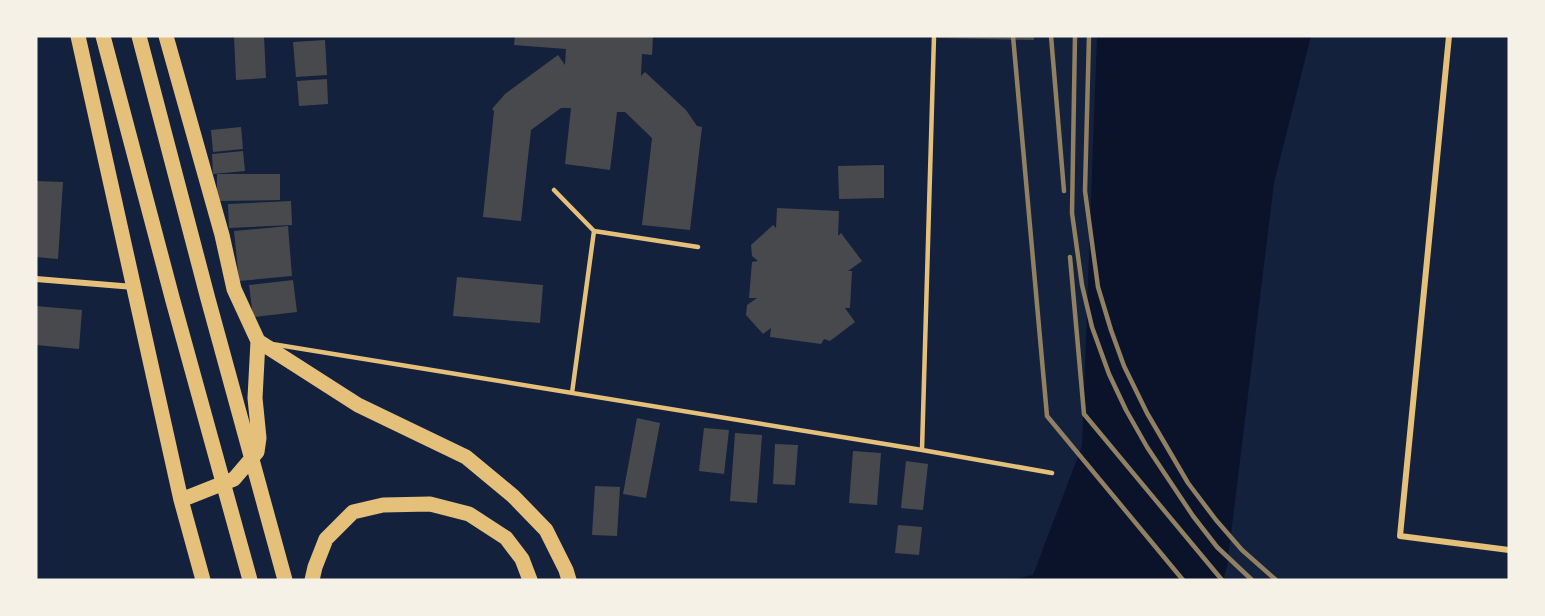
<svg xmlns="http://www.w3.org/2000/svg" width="1545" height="616" viewBox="0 0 1545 616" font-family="'Noto Sans',sans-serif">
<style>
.water{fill:#0b132b}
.building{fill:#48494c}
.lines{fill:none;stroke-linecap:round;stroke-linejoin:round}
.service{stroke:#e5c07b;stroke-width:4.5}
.minor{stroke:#e5c07b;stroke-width:6}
.primary{stroke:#e5c07b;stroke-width:15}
.rail{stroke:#918062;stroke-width:4.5}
</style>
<rect width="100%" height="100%" fill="#14213d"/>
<!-- water -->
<path class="water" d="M1097 36H1311L1274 183 1227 567 1223 580H1010L1033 575 1082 446Z"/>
<!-- building -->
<path class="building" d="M234 36H264L266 78 236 80Z
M515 36H653L652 55 642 54 641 76 645 72 686 110 697 126 702 127 690 230 642 225 652 138 625 112H617L610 170 565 164 571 108H561L531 130 521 221 483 217 494 111 492 109 505 94 558 55 565 65 566 49 514 45Z
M938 36H1034V40L938 38Z
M325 40 327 75 296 77 293 42Z
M327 79 328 104 299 106 297 81Z
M241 127 243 149 213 152 211 130Z
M243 151 245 171 213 174 212 154Z
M884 165V198L839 199 838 166Z
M217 174H280V200L217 201Z
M36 181 63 182 58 259 36 257Z
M291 201 292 225 229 228 228 204Z
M777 208 839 211 838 236 841 233 862 261 848 271H852L850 308H845L855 322 830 341 824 339 821 344 770 337 771 328 763 334 746 315 747 305 757 298H749L752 262 758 261 752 256 751 245 773 225 776 228Z
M288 226 292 276 239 281 234 231Z
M457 277 543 285 540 323 453 316Z
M293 280 297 312 253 317 249 285Z
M36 306 82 310 79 349 36 345Z
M637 418 660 423 646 498 623 494Z
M704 428 729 430 724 474 699 471Z
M735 433 762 435 757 503 730 501Z
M775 444 798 445 795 485 773 484Z
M853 451 881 453 877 505 849 503Z
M906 461 928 464 923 510 901 508Z
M595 486 620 487 617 536 592 535Z
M898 525 922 527 919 555 895 553Z"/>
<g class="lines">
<!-- service -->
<path class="service" d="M554 190 594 231
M272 344 922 450 1052 473
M572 393 594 231 698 247
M922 450 934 36"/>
<!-- minor -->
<path class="minor" d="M1449 36 1400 536 1509 550
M36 279 134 287"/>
<!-- primary -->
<path class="primary" d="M78 36 181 500 203 580
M103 36 173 301 250 580
M139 36 208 299 285 580
M166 36 222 235 234 289 258 341 255 398 259 438 257 452 234 479 181 500
M258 341 358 405 466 457 513 496 546 530 566 570 569 580
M312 580 315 567 326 539 353 512 383 505 430 504 469 514 506 538 522 559 530 580"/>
<!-- rail -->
<path class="rail" d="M1013 36 1047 416 1183 580
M1051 36 1064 191
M1075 36 1072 213 1082 285 1092 327 1109 374 1126 410 1147 447 1193 516 1217 547 1252 580
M1089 36 1085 191 1098 287 1111 330 1124 366 1147 413 1188 483 1216 520 1242 550 1276 580
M1070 257 1084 414 1222 580"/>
</g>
<!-- border -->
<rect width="1545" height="616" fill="none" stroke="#f6f1e7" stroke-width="75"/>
</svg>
